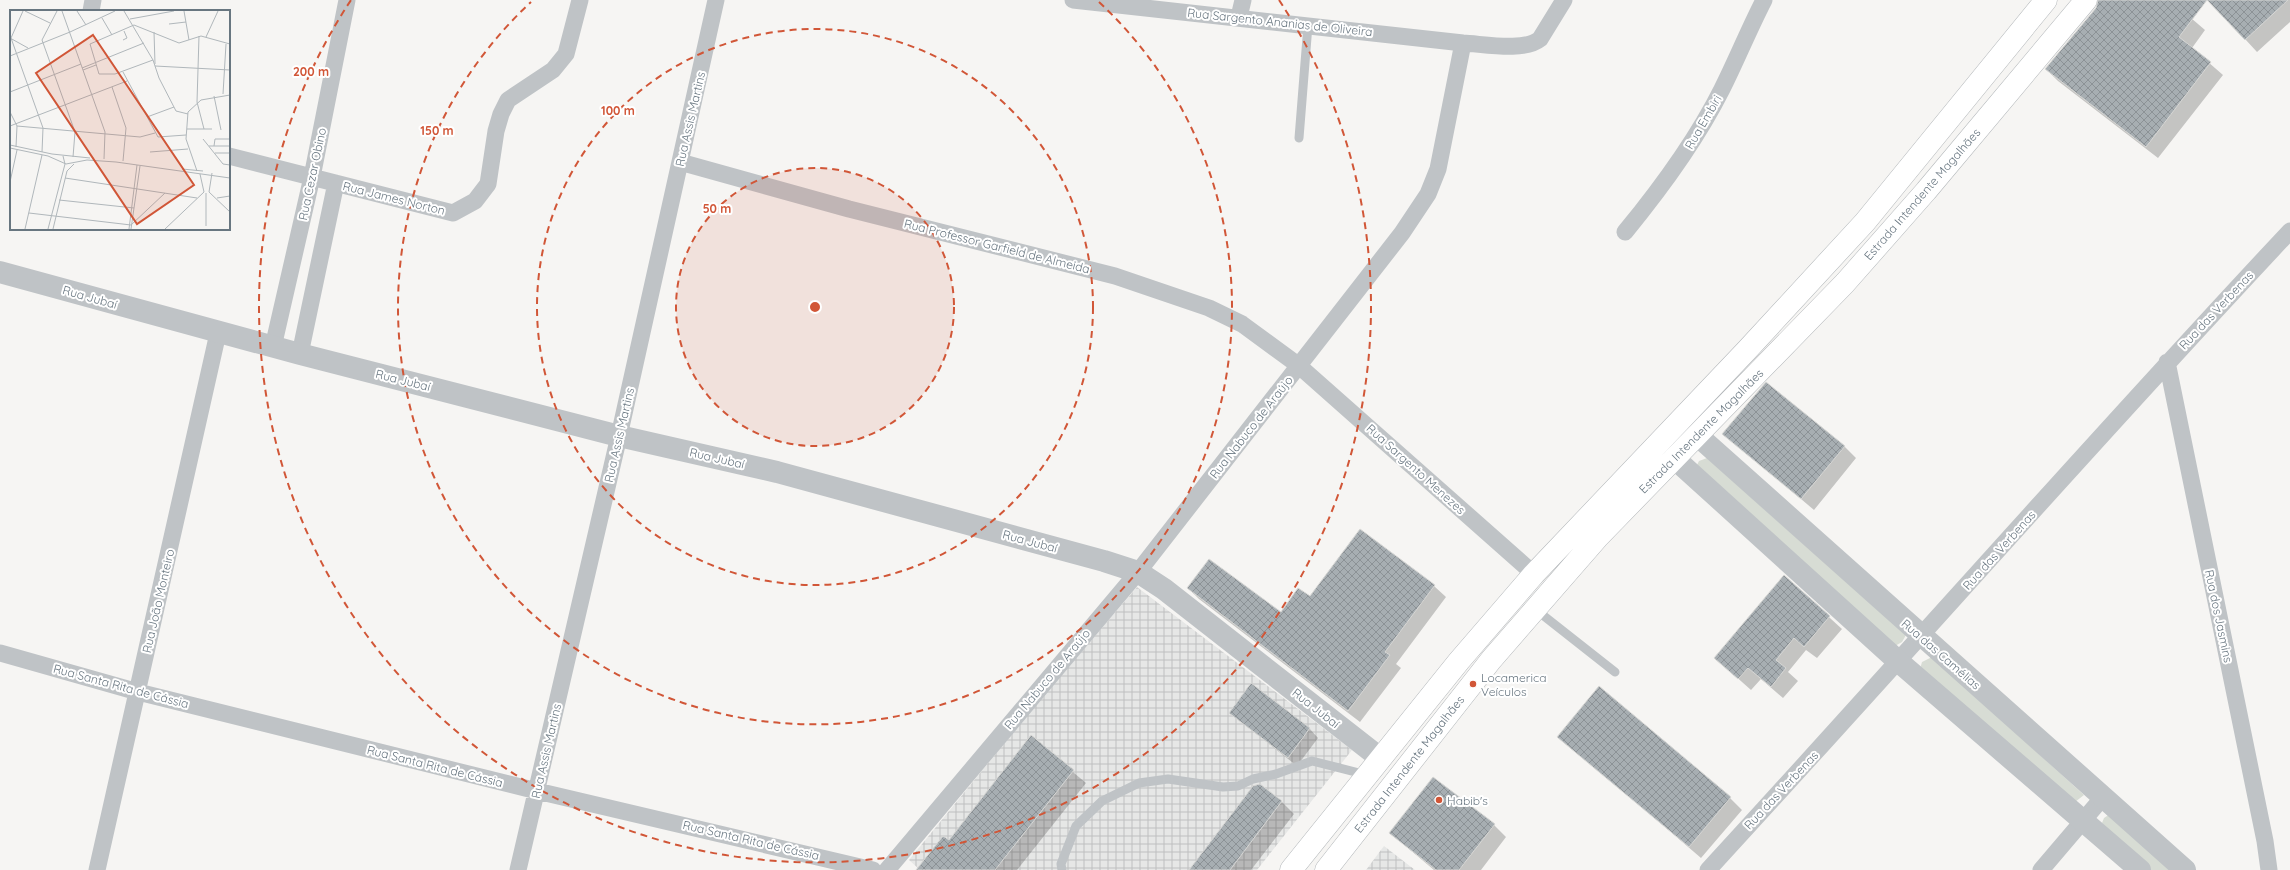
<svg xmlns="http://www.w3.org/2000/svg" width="2290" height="870" viewBox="0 0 2290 870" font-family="Quicksand,sans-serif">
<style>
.industrial{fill:url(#industrial-grid)}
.green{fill:#d7dcd4}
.shadow{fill:#0003}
.building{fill:url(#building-cross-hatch);stroke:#d7d7d5}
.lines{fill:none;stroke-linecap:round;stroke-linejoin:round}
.primary-casing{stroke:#b3b7ba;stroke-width:23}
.service{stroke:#bfc3c6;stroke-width:9}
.minor{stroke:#bfc3c6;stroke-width:17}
.tertiary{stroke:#bfc3c6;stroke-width:22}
.primary{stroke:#fff;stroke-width:22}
.ring{fill:none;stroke:#d15637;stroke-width:2;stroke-dasharray:7 5}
.poi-dot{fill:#d15637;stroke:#fff;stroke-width:1.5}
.labels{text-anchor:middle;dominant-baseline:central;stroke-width:4;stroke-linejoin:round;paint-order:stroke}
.street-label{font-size:12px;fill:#687680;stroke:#fff}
.poi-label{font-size:12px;fill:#687680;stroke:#fff;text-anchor:start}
.inset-road{fill:none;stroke:#b0b7bb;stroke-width:1}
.view{fill:#d15637;fill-opacity:0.15;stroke:#d15637;stroke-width:2}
.inset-edge{fill:none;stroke:#687680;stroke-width:2}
.centre{fill:#d15637;stroke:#fff;stroke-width:2}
.ring-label{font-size:12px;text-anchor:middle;font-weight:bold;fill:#d15637;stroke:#fff;stroke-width:4;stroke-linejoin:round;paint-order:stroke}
</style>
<defs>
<pattern id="industrial-grid" width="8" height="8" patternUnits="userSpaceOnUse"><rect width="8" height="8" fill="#e6e7e6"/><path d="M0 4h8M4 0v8" fill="none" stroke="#bec0c0"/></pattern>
<pattern id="building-cross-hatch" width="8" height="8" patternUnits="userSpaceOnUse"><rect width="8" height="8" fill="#a7aeb2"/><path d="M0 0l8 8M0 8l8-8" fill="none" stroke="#8c9296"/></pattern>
</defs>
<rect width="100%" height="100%" fill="#f6f5f3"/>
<!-- industrial -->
<path class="industrial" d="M1137 587 1352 750 1257 870H920L909 860 1034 707Z
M1384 846 1415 870H1366Z"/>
<!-- green -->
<path class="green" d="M1707 458 1906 635 1902 642 1895 646 1697 465 1699 461Z
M1932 657 2084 795 2075 802 1920 669 1922 662Z
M2110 814 2176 870H2147L2102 823 2104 818Z"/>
<!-- shadow -->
<path class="shadow" d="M2099 0H2170L2205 30 2192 48 2223 75 2158 158 2058 81 2046 69 2096 9Z
M2209 0H2290V22L2257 52Z
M1724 434 1844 446 1856 458 1814 510Z
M1784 576 1842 629 1817 658 1806 650 1788 672 1798 681 1783 698 1761 679 1751 690 1715 658Z
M1434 586 1446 597 1396 664 1401 668 1360 722 1199 599 1188 588 1281 613 1310 598Z
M1230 713 1309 728 1318 738 1297 766Z
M1559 736 1730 798 1742 810 1701 858Z
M1031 737 1086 783 1017 870H922L949 841Z
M1282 802 1294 814 1251 870H1191Z
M1494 825 1506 837 1481 870H1434L1390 833Z"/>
<!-- building -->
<path class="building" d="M2098 0H2207L2179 37 2211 62 2146 147 2045 69 2096 8Z
M2207 0H2288L2245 40Z
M1766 382 1845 446 1801 499 1722 434Z
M1360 529 1435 585 1385 652 1390 655 1348 711 1187 588 1209 559 1281 612 1298 588 1310 596Z
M1784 575 1830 616 1804 647 1794 638 1776 660 1786 668 1771 687 1748 668 1738 679 1714 658Z
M1251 683 1310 728 1288 758 1229 713Z
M1599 686 1731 797 1689 847 1557 737Z
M1031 735 1074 770 995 870H916L943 836 949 840Z
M1433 777 1495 824 1459 870H1436L1389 833Z
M1260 784 1282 801 1230 870H1189L1253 786Z"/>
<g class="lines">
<!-- primary casing -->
<g class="primary-casing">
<path id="primary" d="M1291 870 1459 661 1534 574 1747 350 1865 222 2046 0
M1326 870 1491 660 1598 537 1845 283 1926 191 2086 0"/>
</g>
<!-- service -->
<path class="service" d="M1299 138 1308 25
M1535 609 1615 672
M1062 870 1061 864 1076 826 1102 801 1139 783 1168 779 1223 787 1238 786 1253 779 1276 774 1312 761 1367 775"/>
<!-- minor -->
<path class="minor" d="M1073 0 1463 43C1484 44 1524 52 1540 39L1564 0
M91 11 93 0
M1239 17 1243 0
M229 156 453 213 475 201 488 184 496 131 501 114 508 100 553 70 566 54 580 0
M680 162 849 209 1115 276 1209 308 1242 324 1298 365 1534 574
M1625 232C1662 187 1696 141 1722 89 1737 59 1749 29 1764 0
M273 347 312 177 347 0
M300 354 336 183
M2167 362 2265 841 2269 870
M0 653 138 692 537 791 873 870
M97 870 218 333
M518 870 619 436 716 0
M887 870 1138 572 1402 233 1428 194 1438 169 1463 43
M1708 870C1903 658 2093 441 2290 231
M2041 870 2104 796"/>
<!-- tertiary -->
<path class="tertiary" d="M0 272 300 354 619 436 777 472 1104 561 1138 572 1164 589 1380 758
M1698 436 2185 870
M1674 458 1899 662 2140 870"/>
<!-- primary -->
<use href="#primary" class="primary"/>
</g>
<!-- distance rings -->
<circle cx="815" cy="307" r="139" fill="#d15637" fill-opacity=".12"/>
<g class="ring">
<circle cx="815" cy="307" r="139"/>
<circle cx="815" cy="307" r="278"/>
<path d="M1099 2A417 417 0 1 1 531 2"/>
<path d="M1279 0A556 556 0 1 1 351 0"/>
</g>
<!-- markers -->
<g class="poi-dot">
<circle cx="1473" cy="684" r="4"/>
<circle cx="1439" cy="800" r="4"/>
</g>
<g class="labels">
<!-- street labels -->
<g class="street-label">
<text transform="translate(1280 22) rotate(6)">Rua Sargento Ananias de Oliveira</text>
<text transform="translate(690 119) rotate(-77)">Rua Assis Martins</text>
<text transform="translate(1703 122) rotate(-60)">Rua Embiri</text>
<text transform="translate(312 174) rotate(-78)">Rua Cezar Obino</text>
<text transform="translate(1922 194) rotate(-49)">Estrada Intendente Magalhães</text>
<text transform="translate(394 198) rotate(14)">Rua James Norton</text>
<text transform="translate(997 246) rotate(14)">Rua Professor Garfield de Almeida</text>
<text transform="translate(90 297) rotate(16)">Rua Jubaí</text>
<text transform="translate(2216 310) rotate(-47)">Rua das Verbenas</text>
<text transform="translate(403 380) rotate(14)">Rua Jubaí</text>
<text transform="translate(1251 427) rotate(-52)">Rua Nabuco de Araújo</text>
<text transform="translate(1701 431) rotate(-45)">Estrada Intendente Magalhães</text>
<text transform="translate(619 435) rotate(-77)">Rua Assis Martins</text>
<text transform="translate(717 458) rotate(13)">Rua Jubaí</text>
<text transform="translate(1416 469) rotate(42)">Rua Sargento Menezes</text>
<text transform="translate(1030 541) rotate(15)">Rua Jubaí</text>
<text transform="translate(1999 550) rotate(-48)">Rua das Verbenas</text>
<text transform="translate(158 601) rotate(-77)">Rua João Monteiro</text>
<text transform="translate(2219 616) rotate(78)">Rua dos Jasmins</text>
<text transform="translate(1941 654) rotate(41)">Rua das Camélias</text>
<text transform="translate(1047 679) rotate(-50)">Rua Nabuco de Araújo</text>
<text transform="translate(121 686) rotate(15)">Rua Santa Rita de Cássia</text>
<text transform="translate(1316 708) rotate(38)">Rua Jubaí</text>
<text transform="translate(546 751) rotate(-77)">Rua Assis Martins</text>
<text transform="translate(1409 764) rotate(-52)">Estrada Intendente Magalhães</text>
<text transform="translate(435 766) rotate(14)">Rua Santa Rita de Cássia</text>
<text transform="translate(1781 790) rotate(-47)">Rua das Verbenas</text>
<text transform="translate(751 840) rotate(13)">Rua Santa Rita de Cássia</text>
</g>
<!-- poi labels -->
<g class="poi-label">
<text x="1481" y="677">Locamerica<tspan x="1481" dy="14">Veículos</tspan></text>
<text x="1447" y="800">Habib's</text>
</g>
</g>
<!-- overview -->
<g transform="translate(10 10)">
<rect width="220" height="220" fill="#f6f5f3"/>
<path class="inset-road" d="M13 1 1 28 33 118 32 142M15 1 40 13M47 1 32 30 65 122 63 147M52 1 95 122 94 149M67 1 76 15M114 1 143 50 149 68 166 101 178 104M174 1 179 30M92 8 102 25M120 9 164 1M159 14 176 12M124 15 80 34 89 64H105L143 50M124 15 169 33 191 26 220 34M144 22 145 54M189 26 187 92 194 119M196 27 208 1M0 28 18 38M113 30 117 28 114 21M0 46 60 22 105 1M145 56 220 60M72 58 134 33M73 60 86 55M113 62 148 127 176 125M102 77 116 118 113 151M0 82 71 54M213 84 216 34M204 86 211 120M0 102 7 116 6 137M137 107 164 97M0 116 117 71M7 116 130 127 145 123M177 119H202M193 129 213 154 220 155M0 135 42 144 80 148M199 136H220M204 136 205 129H220M0 138 38 146 56 154 77 150 106 152 220 168M140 142 178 139M205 143H220M172 159 193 161M187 161 176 129 178 102 191 90 220 85M190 164 194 182M55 168 187 188M0 172 7 140M199 182 220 202M199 182 202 163M207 188 220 186M49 190 124 198M19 203 121 215 155 183M196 216V183M15 219 32 145M38 219 55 154 53 146M43 219 57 161 64 154M119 219 127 155M121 219 130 156M155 219 194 182"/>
<path class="view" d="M83 25 184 175 127 214 26 63Z"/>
<rect width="220" height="220" class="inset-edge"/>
</g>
<circle cx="815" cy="307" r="6" class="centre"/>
<g class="ring-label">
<text x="311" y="76">200 m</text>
<text x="618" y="115">100 m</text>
<text x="437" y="135">150 m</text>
<text x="717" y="213">50 m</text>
</g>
</svg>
